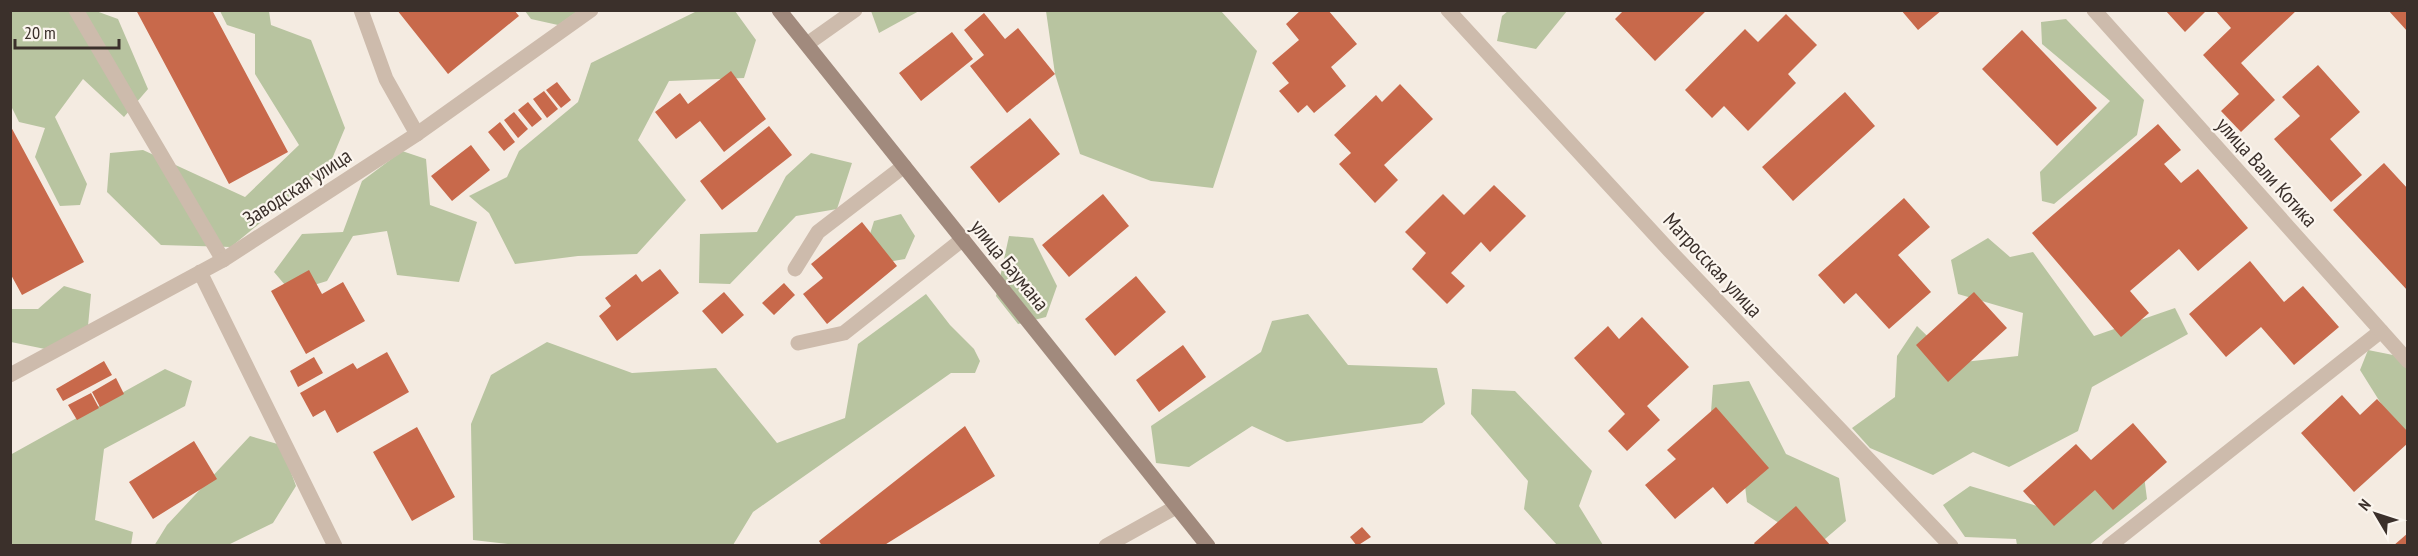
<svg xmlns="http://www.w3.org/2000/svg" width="2418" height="556" viewBox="0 0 2418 556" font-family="'PT Sans Narrow',sans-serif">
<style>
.green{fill:#b8c4a0}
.building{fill:#c8694b}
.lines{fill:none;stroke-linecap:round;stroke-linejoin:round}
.lane{stroke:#cdbbac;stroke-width:15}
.street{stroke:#cdbbac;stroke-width:15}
.secondary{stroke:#a18a7d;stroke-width:15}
.labels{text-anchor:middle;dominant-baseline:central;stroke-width:4.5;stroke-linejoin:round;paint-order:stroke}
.street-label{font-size:21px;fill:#3b302b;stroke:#fbf5ee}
</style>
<rect width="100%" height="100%" fill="#f4ebe1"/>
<!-- green -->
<path class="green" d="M10 11H96L118 19 148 89 124 117 83 79 55 117 87 184 80 205 60 206 35 157 45 128 19 122 11 106Z
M220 11H269L271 25 311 40 345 128 329 166 231 247 161 245 107 192 110 153 143 150 245 197 299 145 255 74V34L227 25Z
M525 11H578L558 25 531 19Z
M697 11H735L756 40 744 78 669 81 638 140 686 200 637 254 578 256 515 264 489 213 469 196 507 177 519 151 578 102 591 63Z
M871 11V10L919 11 879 33Z
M1046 11H1221L1257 51 1213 188 1151 181 1080 154 1055 74Z
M1508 11V10L1567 11 1536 49 1497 41 1502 16Z
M2066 19 2144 100 2137 135 2054 204 2042 201 2040 172 2110 101 2042 44 2041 22Z
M402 151 426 159 430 205 477 222 459 282 397 275 387 231 353 236 327 281 291 292 274 272 302 234 343 232 362 181Z
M811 153 852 163 837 209 796 216 730 284 699 283 700 234 757 232 786 176Z
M901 214 915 236 905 259 876 264 865 250 874 221Z
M1009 236 1033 238 1057 286 1046 317 1018 324 996 296Z
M1988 238 2010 257 2033 252 2094 336 2175 308 2188 334 2092 387 2078 431 2009 467 1973 452 1933 475 1870 448 1852 428 1895 397 1897 356 1917 326 1955 363 2018 356 2023 313 1958 294 1951 260Z
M64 286 91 294 88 326 45 349 11 342V309H38Z
M926 294 950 325 974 349 980 361 975 373H951L753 512 733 545 525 546 473 540 471 424 491 375 547 342 632 373 716 368 777 443 845 418 858 344Z
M1308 314 1348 365 1437 368 1445 404 1422 423 1287 442 1252 426 1189 467 1156 463 1151 426 1261 352 1272 321Z
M2368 350 2398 356 2407 368V445L2360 370Z
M165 369 192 381 185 406 104 449 95 520 133 532 131 545H11L10 455Z
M1749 381 1786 454 1839 478 1846 521 1818 545H1812L1747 502 1741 454 1710 426 1713 385Z
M1472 389 1515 391 1592 471 1579 506 1603 545H1557L1524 509 1528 481 1471 414Z
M250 436 281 445 296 486 273 523 228 545 154 546 167 525Z
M2143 468 2147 499 2088 546 2017 545 2016 539 1965 537 1943 505 1970 486 2054 511 2110 469Z"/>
<!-- building -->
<path class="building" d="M136 10H212L288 152 229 184Z
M397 10H514L519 16 448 74Z
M1301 10H1328L1357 44 1331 67 1346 86 1314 113 1307 105 1298 113 1279 91 1289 83 1272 63 1299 40 1286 24Z
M1624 10H1707L1655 61 1615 19Z
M1901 10H1942L1918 30Z
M2165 10H2207L2185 32Z
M2215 10H2297L2241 63 2275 100 2241 132 2221 111 2239 94 2203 55 2231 28Z
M2388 10H2408V32Z
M984 13 1005 39 1018 28 1055 74 1007 113 970 66 984 55 964 30Z
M1786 14 1817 45 1788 74 1796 83 1748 131 1724 106 1712 118 1685 90 1745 29 1758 42Z
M2022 30 2097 108 2057 146 1982 69Z
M952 32 973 59 921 101 899 73Z
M2318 65 2360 112 2330 139 2362 175 2331 202 2274 139 2300 116 2282 97Z
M731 71 766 119 724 152 700 121 676 139 655 112 680 93 688 104Z
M557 82 571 100 561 108 546 90Z
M1400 84 1433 119 1384 165 1398 180 1375 203 1339 164 1351 153 1334 135 1376 95 1382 102Z
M544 91 558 109 547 118 533 99Z
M1845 92 1875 126 1793 201 1762 167Z
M528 102 542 119 532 127 518 110Z
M514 112 528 129 518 138 504 120Z
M1030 118 1060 154 999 203 970 167Z
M500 122 515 142 504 151 488 132Z
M2158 124 2181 150 2164 164 2181 183 2198 169 2248 228 2198 271 2179 249 2130 291 2149 313 2121 337 2032 233Z
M10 125 84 262 22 295 10 273Z
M769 126 792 155 722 210 700 181Z
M471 145 490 170 452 201 431 176Z
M2384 163 2408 189V291L2333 210Z
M1494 185 1526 216 1490 252 1481 242 1451 273 1465 286 1447 304 1412 269 1426 253 1405 232 1443 194 1464 215Z
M1103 194 1129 226 1069 277 1042 245Z
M1904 198 1930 227 1898 255 1931 292 1889 329 1856 293 1844 304 1818 275Z
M862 222 897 266 827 324 803 294 823 278 811 264Z
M2250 261 2284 302 2303 286 2339 327 2294 365 2261 327 2226 357 2189 314Z
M660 269 679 293 617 341 599 316 611 306 605 298 636 274 642 282Z
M309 270 322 294 343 282 365 321 306 354 271 291Z
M1136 276 1166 312 1115 356 1085 319Z
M784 283 795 295 774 315 762 303Z
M724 292 744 315 722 334 702 311Z
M1974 292 2007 328 1948 382 1916 345Z
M1642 317 1689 367 1647 406 1660 420 1627 451 1608 431 1625 414 1574 358 1608 326 1619 339Z
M1183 345 1206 377 1159 412 1136 380Z
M387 352 409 392 337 433 325 410 313 417 300 393 353 363 357 369Z
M314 357 323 373 298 387 290 371Z
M104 361 112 375 63 401 56 389Z
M116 378 124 394 100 407 92 392Z
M91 393 99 408 77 420 68 405Z
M2342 395 2360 415 2377 399 2408 432V443L2354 492 2301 433Z
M1716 407 1769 468 1727 504 1713 487 1675 519 1645 485 1676 459 1667 450Z
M2133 423 2167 462 2113 510 2095 490 2054 526 2023 491 2076 444 2091 460Z
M965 426 995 476 883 546H822L819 541Z
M417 427 455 497 412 521 373 452Z
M194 441 217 479 153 519 129 482Z
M1796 506 1831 546H1756L1754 543Z
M1362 527 1371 537 1357 546 1350 537Z
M2408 533V546H2393Z"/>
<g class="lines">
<!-- lane -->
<path class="lane" d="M76 10 223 260
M361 10 386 79 417 134
M795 269 818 232 904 166
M798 343 844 333 963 239
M2109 546 2381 331"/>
<!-- street -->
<path class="street" d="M1448 10 1669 250 1951 546
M2094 10 2408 361
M807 44 855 10
M200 272 335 546
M10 375 223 260 417 134 591 10
M1106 546 1176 507"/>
<!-- secondary -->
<path class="secondary" d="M779 10 1208 546"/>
</g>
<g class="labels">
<!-- street labels -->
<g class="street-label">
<text transform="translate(2267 172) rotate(48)">улица Вали Котика</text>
<text transform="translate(297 187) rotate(-33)">Заводская улица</text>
<text transform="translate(1010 265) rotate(51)">улица Баумана</text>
<text transform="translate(1713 265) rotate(47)">Матросская улица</text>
</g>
</g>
<!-- border -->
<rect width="2418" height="556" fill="none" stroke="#3b302b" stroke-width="24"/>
<!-- north arrow -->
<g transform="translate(2376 514) rotate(309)" stroke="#fbf5ee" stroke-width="4.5" paint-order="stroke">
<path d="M0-4.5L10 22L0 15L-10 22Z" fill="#3b302b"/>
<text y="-9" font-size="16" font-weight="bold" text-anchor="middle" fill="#3b302b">N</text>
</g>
<!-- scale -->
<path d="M15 39v9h104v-9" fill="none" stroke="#3b302b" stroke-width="3"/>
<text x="24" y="39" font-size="18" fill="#3b302b" stroke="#fbf5ee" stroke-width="4.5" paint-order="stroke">20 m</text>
</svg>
